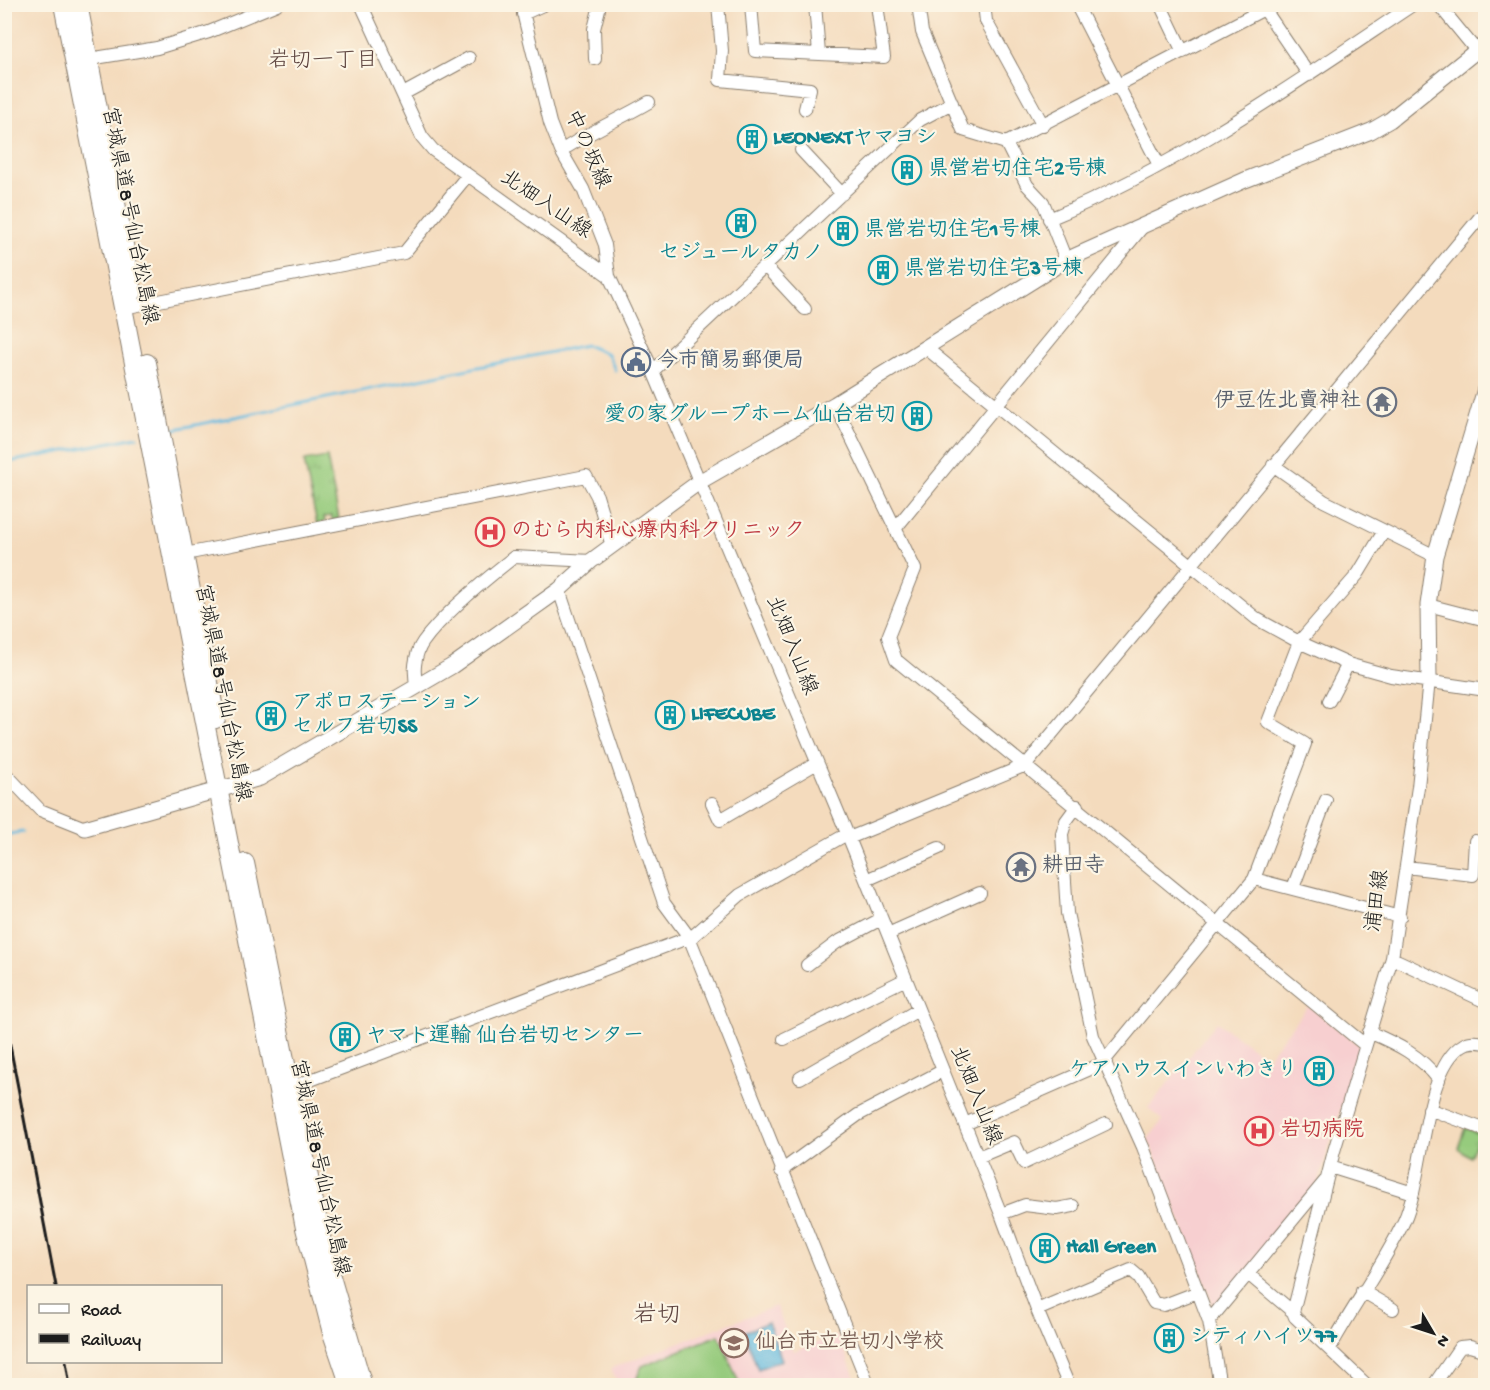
<svg xmlns="http://www.w3.org/2000/svg" width="1490" height="1390" viewBox="0 0 1490 1390" font-family="'Gochi Hand','Klee One',sans-serif">
<style>
.built{fill:#f7cfd0}
.grass{fill:url(#grass-tufts);stroke:#59744c;stroke-width:1.5}
.park{fill:url(#park-crowns);stroke:#59744c;stroke-width:1.5}
.pitch{fill:#96cb7d;stroke:#59744c;stroke-width:1.5}
.water{fill:url(#water-ripples);stroke:#3f6a7e;stroke-width:1.5}
.lines{fill:none;stroke-linecap:round;stroke-linejoin:round}
.stream{stroke:#62b9df;stroke-width:3}
.minor-casing{stroke:#887c6c;stroke-width:14}
.tertiary-casing{stroke:#887c6c;stroke-width:17}
.primary-casing{stroke:#887c6c;stroke-width:20}
.minor{stroke:#fff;stroke-width:12}
.tertiary{stroke:#fff;stroke-width:15}
.primary{stroke:#fff;stroke-width:18}
.rail{stroke:#1c1c1c;stroke-width:3}
.labels{text-anchor:middle;dominant-baseline:central;stroke-width:4.5;stroke-linejoin:round;paint-order:stroke}
.culture-label{font-size:21px;font-weight:bold;fill:#0d838f;stroke:#fcf5e5;text-anchor:start}
.street-label{font-size:21px;fill:#1c1c1c;stroke:#fcf5e5}
.service-label{font-size:21px;font-weight:bold;fill:#4e5e75;stroke:#fcf5e5;text-anchor:start}
.worship-label{font-size:21px;font-weight:bold;fill:#5b616d;stroke:#fcf5e5;text-anchor:end}
.health-label{font-size:21px;font-weight:bold;fill:#be3a42;stroke:#fcf5e5;text-anchor:start}
.education-label{font-size:21px;font-weight:bold;fill:#785e54;stroke:#fcf5e5;text-anchor:start}
.neighbourhood-label{font-size:22px;fill:#5e4540;stroke:#fcf5e5}
.quarter-label{font-size:24px;fill:#5e4540;stroke:#fcf5e5}
</style>
<defs>
<pattern id="grass-tufts" width="24" height="20" patternUnits="userSpaceOnUse" patternTransform="scale(1.5)"><rect width="24" height="20" fill="#96cb7d"/><path d="M3 7l-1-3M5 7V3M7 7l1-3M15 17l-1-3M17 17v-4M19 17l1-3" fill="none" stroke="#81ae6b"/></pattern>
<pattern id="park-crowns" width="20" height="18" patternUnits="userSpaceOnUse" patternTransform="scale(1.5)"><rect width="20" height="18" fill="#96cb7d"/><path d="M2 6a3 3 0 1 1 6 0M12 15a3 3 0 1 1 6 0" fill="none" stroke="#81ae6b"/></pattern>
<pattern id="water-ripples" width="26" height="14" patternUnits="userSpaceOnUse" patternTransform="scale(1.5)"><rect width="26" height="14" fill="#62b9df"/><path d="M2 4q2-2 4 0t4 0M15 11q2-2 4 0t4 0" fill="none" stroke="#549ebf"/></pattern>
</defs>
<rect width="100%" height="100%" fill="#fcf5e5"/>
<filter id="ink" filterUnits="userSpaceOnUse"><feTurbulence type="fractalNoise" baseFrequency=".0167" numOctaves="2"/><feDisplacementMap in="SourceGraphic" scale="12" xChannelSelector="R" yChannelSelector="G"/><feConvolveMatrix kernelMatrix="1 2 1 2 8 2 1 2 1" color-interpolation-filters="sRGB"/></filter>
<filter id="wash" filterUnits="userSpaceOnUse"><feTurbulence type="fractalNoise" baseFrequency=".008" numOctaves="4" result="noise"/><feDisplacementMap in="SourceGraphic" scale="24" xChannelSelector="R" yChannelSelector="G"/><feGaussianBlur stdDeviation="1.35" result="paint"/><feColorMatrix in="noise" values="0 0 0 0 0 0 0 0 0 0 0 0 0 0 0 0 0 1.4 0 .05"/><feComposite in="paint" operator="in"/></filter>
<g filter="url(#wash)">
<rect width="100%" height="100%" fill="#f4dbbd"/>
<!-- built -->
<path class="built" d="M1308 1006 1360 1046 1317 1186 1215 1309 1148 1139 1163 1120 1148 1108 1217 1022 1267 1058Z
M776 1306 794 1351 838 1335 858 1385H618L611 1368Z"/>
<!-- grass -->
<path class="grass" d="M327 457 339 519 333 521 331 516 324 517 325 522 317 524 304 461Z"/>
<!-- park -->
<path class="park" d="M1465 1128 1480 1134 1470 1157 1458 1148Z"/>
<!-- pitch -->
<path class="pitch" d="M719 1335 740 1385H634L642 1366Z"/>
<!-- water -->
<path class="water" d="M768 1322 782 1360 758 1369 744 1332Z"/>
<g class="lines">
<!-- stream -->
<path class="stream" d="M171 430 586 345 608 354 615 370
M4 463 137 437
M4 835 23 832"/>
</g>
</g>
<g filter="url(#ink)">
<g class="lines">
<!-- minor casing -->
<g class="minor-casing">
<path id="minor" d="M361 4 422 137 433 150 609 276 653 371 849 838 1001 1214 1037 1310 1069 1386
M521 4 550 123 561 151 583 189 605 245 609 276
M718 4 722 51 720 80 810 89 805 109
M751 4 755 51 884 57 877 4
M815 4 819 54
M918 4 922 32 963 130 1006 143 1274 4
M984 4 986 21 1043 125
M1076 4 1159 165
M1160 4 1183 52
M1261 4 1309 75
M1438 4 1475 49
M523 14 545 4
M89 59 157 48 209 32 277 4
M595 59 594 29 599 9 597 4
M403 94 469 58
M1006 143 1027 185 1043 202 1066 260
M801 150 842 194
M561 151C589 132 620 119 649 102
M1049 219C1180 165 1297 82 1414 4
M765 266 805 309
M123 308 404 253 467 176
M926 348 1257 619 1299 642 1348 664 1391 676 1486 690
M653 371 920 120 952 103
M835 404 915 569 888 637 896 660 1365 1045
M1273 465 1324 501 1435 556
M895 529 1144 225
M185 554 586 476 597 496 612 546
M559 590 664 903 689 937 869 1386
M1428 605 1486 620
M417 687C413 673 414 655 423 642 443 614 486 579 514 557L591 561
M1329 701 1348 664
M4 772 40 810 85 828
M712 803 720 820 817 763
M1077 806 1066 821 1062 834 1067 913 1093 1036 1143 1147 1209 1321 1220 1386
M849 838 1026 765 1486 210
M1406 867 1473 875 1475 841
M1254 879 1400 917
M866 880 939 848
M1293 888 1326 800
M888 934 980 893
M1392 958 1486 1002
M807 965 836 943 881 919
M1369 1032C1397 1044 1420 1055 1439 1080
M784 1039 906 979
M1105 1060 1254 879 1305 744 1268 722 1299 642 1358 574 1384 531
M800 1078 918 1010
M284 1090 693 936 740 895 847 834
M1429 1109 1486 1130
M965 1124 1106 1062
M978 1157 1014 1142 1024 1163 1106 1124
M1330 1167 1413 1193
M781 1171 858 1115 942 1071
M1001 1214 1025 1205 1057 1209 1073 1206
M1248 1274 1293 1312
M1362 1291 1393 1309
M1037 1310 1131 1270 1138 1276 1154 1303 1164 1305 1198 1292
M1209 1321 1325 1181
M1330 1348C1353 1306 1384 1264 1404 1221 1424 1178 1423 1068 1463 1045 1470 1040 1478 1042 1486 1043
M1368 1386 1295 1317 1293 1312 1334 1151 1392 958 1418 787 1429 680
M1433 1386 1460 1347 1470 1346 1486 1351"/>
</g>
<!-- tertiary casing -->
<g class="tertiary-casing">
<path id="tertiary" d="M1429 680 1428 605 1435 556 1486 386
M85 828 260 778 452 666 559 590 591 561 699 482 835 404 1066 260 1245 180 1371 131 1390 120 1486 43"/>
</g>
<!-- primary casing -->
<g class="primary-casing">
<path id="primary" d="M63 4 305 1228 332 1333 350 1386
M78 4 133 292
M147 363 216 719
M245 863 325 1256 363 1386"/>
</g>
<!-- minor -->
<use href="#minor" class="minor"/>
<!-- tertiary -->
<use href="#tertiary" class="tertiary"/>
<!-- primary -->
<use href="#primary" class="primary"/>
<!-- rail -->
<path class="rail" d="M4 1014 56 1286
M66 1362 70 1386"/>
</g>
</g>
<!-- icons -->
<defs>
<g id="building-ring" transform="scale(1.5)"><circle r="9.5" fill="#fcf5e5" stroke="#0f9aa8" stroke-width="1.5"/><path d="M-4-6H4V6H1V3H-1V6H-4ZM-2.5-4.3h1.7v1.8h-1.7ZM.8-4.3h1.7v1.8H.8ZM-2.5-1h1.7V.8h-1.7ZM.8-1h1.7V.8H.8Z" fill="#0f9aa8"/></g>
<g id="civic-ring" transform="scale(1.5)"><circle r="9.5" fill="#fcf5e5" stroke="#5c6f8a" stroke-width="1.5"/><path d="M-.6-6.5H3V-4.5H.6V-3L4-1V1h2V6H-6V1h2V-1L-.6-3ZM-1.2 2.5V6h2.4V2.5Z" fill="#5c6f8a"/></g>
<g id="temple-ring" transform="scale(1.5)"><circle r="9.5" fill="#fcf5e5" stroke="#6b7280" stroke-width="1.5"/><path d="M0-6L5-2H3V0L6.5 2.5H4V6H1.5V3h-3V6H-4V2.5H-6.5L-3 0V-2H-5Z" fill="#6b7280"/></g>
<g id="hospital-ring" transform="scale(1.5)"><circle r="9.5" fill="#fcf5e5" stroke="#e0444e" stroke-width="1.5"/><path d="M-5-5h3v3.5h4V-5h3V5h-3V1.5h-4V5h-3Z" fill="#e0444e"/></g>
<g id="school-ring" transform="scale(1.5)"><circle r="9.5" fill="#fcf5e5" stroke="#8d6e63" stroke-width="1.5"/><path d="M0-5L7-2L0 1L-7-2ZM-4 1L0 2.5L4 1V4Q0 6-4 4Z" fill="#8d6e63"/></g>
</defs>
<g fill-rule="evenodd">
<use href="#building-ring" x="752" y="139"/>
<use href="#building-ring" x="907" y="170"/>
<use href="#building-ring" x="741" y="223"/>
<use href="#building-ring" x="843" y="231"/>
<use href="#building-ring" x="883" y="270"/>
<use href="#civic-ring" x="636" y="362"/>
<use href="#temple-ring" x="1382" y="402"/>
<use href="#building-ring" x="917" y="416"/>
<use href="#hospital-ring" x="490" y="532"/>
<use href="#building-ring" x="670" y="715"/>
<use href="#building-ring" x="271" y="716"/>
<use href="#temple-ring" x="1021" y="867"/>
<use href="#building-ring" x="345" y="1037"/>
<use href="#building-ring" x="1319" y="1071"/>
<use href="#hospital-ring" x="1259" y="1131"/>
<use href="#building-ring" x="1045" y="1248"/>
<use href="#building-ring" x="1169" y="1338"/>
<use href="#school-ring" x="734" y="1343"/>
</g>
<g class="labels">
<!-- culture labels -->
<g class="culture-label">
<text x="773" y="139">LEONEXTヤマヨシ</text>
<text x="928" y="170">県営岩切住宅2号棟</text>
<text x="864" y="231">県営岩切住宅1号棟</text>
<text x="741" y="254" text-anchor="middle">セジュールタカノ</text>
<text x="904" y="270">県営岩切住宅3号棟</text>
<text x="896" y="416" text-anchor="end">愛の家グループホーム仙台岩切</text>
<text x="292" y="704">アポロステーション<tspan x="292" dy="24">セルフ岩切SS</tspan></text>
<text x="691" y="715">LIFECUBE</text>
<text x="366" y="1037">ヤマト運輸 仙台岩切センター</text>
<text x="1298" y="1071" text-anchor="end">ケアハウスインいわきり</text>
<text x="1066" y="1248">Hall Green</text>
<text x="1190" y="1338">シティハイツ77</text>
</g>
<!-- street labels -->
<g class="street-label">
<text transform="translate(586 150) rotate(66)">中の坂線</text>
<text transform="translate(545 206) rotate(34)">北畑入山線</text>
<text transform="translate(128 216) rotate(79)">宮城県道8号仙台松島線</text>
<text transform="translate(790 646) rotate(68)">北畑入山線</text>
<text transform="translate(221 693) rotate(79)">宮城県道8号仙台松島線</text>
<text transform="translate(1379 901) rotate(-82)">浦田線</text>
<text transform="translate(974 1096) rotate(68)">北畑入山線</text>
<text transform="translate(318 1168) rotate(78)">宮城県道8号仙台松島線</text>
</g>
<!-- service labels -->
<g class="service-label">
<text x="657" y="362">今市簡易郵便局</text>
</g>
<!-- worship labels -->
<g class="worship-label">
<text x="1361" y="402">伊豆佐北賣神社</text>
<text x="1042" y="867" text-anchor="start">耕田寺</text>
</g>
<!-- health labels -->
<g class="health-label">
<text x="511" y="532">のむら内科心療内科クリニック</text>
<text x="1280" y="1131">岩切病院</text>
</g>
<!-- education labels -->
<g class="education-label">
<text x="755" y="1343">仙台市立岩切小学校</text>
</g>
<!-- neighbourhood labels -->
<g class="neighbourhood-label">
<text x="323" y="62">岩切一丁目</text>
</g>
<!-- quarter labels -->
<g class="quarter-label">
<text x="657" y="1316">岩切</text>
</g>
</g>
<!-- margin -->
<rect width="1490" height="1390" fill="none" stroke="#fcf5e5" stroke-width="24"/>
<!-- legend -->
<rect x="27" y="1285" width="195" height="78" fill="#fcf5e5" stroke="#a29e95" stroke-width="1.5"/>
<rect x="39" y="1304" width="30" height="9" fill="#ffffff" stroke="#a29e95" stroke-width="1.5"/>
<text x="81" y="1315" font-size="18" fill="#1c1c1c">Road</text>
<rect x="39" y="1334" width="30" height="9" fill="#1c1c1c" stroke="#a29e95" stroke-width="1.5"/>
<text x="81" y="1345" font-size="18" fill="#1c1c1c">Railway</text>
<!-- north arrow -->
<g transform="translate(1433 1333) rotate(129)" stroke="#fcf5e5" stroke-width="4.5" paint-order="stroke">
<path d="M0-4.5L10 22L0 15L-10 22Z" fill="#1c1c1c"/>
<text y="-9" font-size="16" font-weight="bold" text-anchor="middle" fill="#1c1c1c">N</text>
</g>
</svg>
